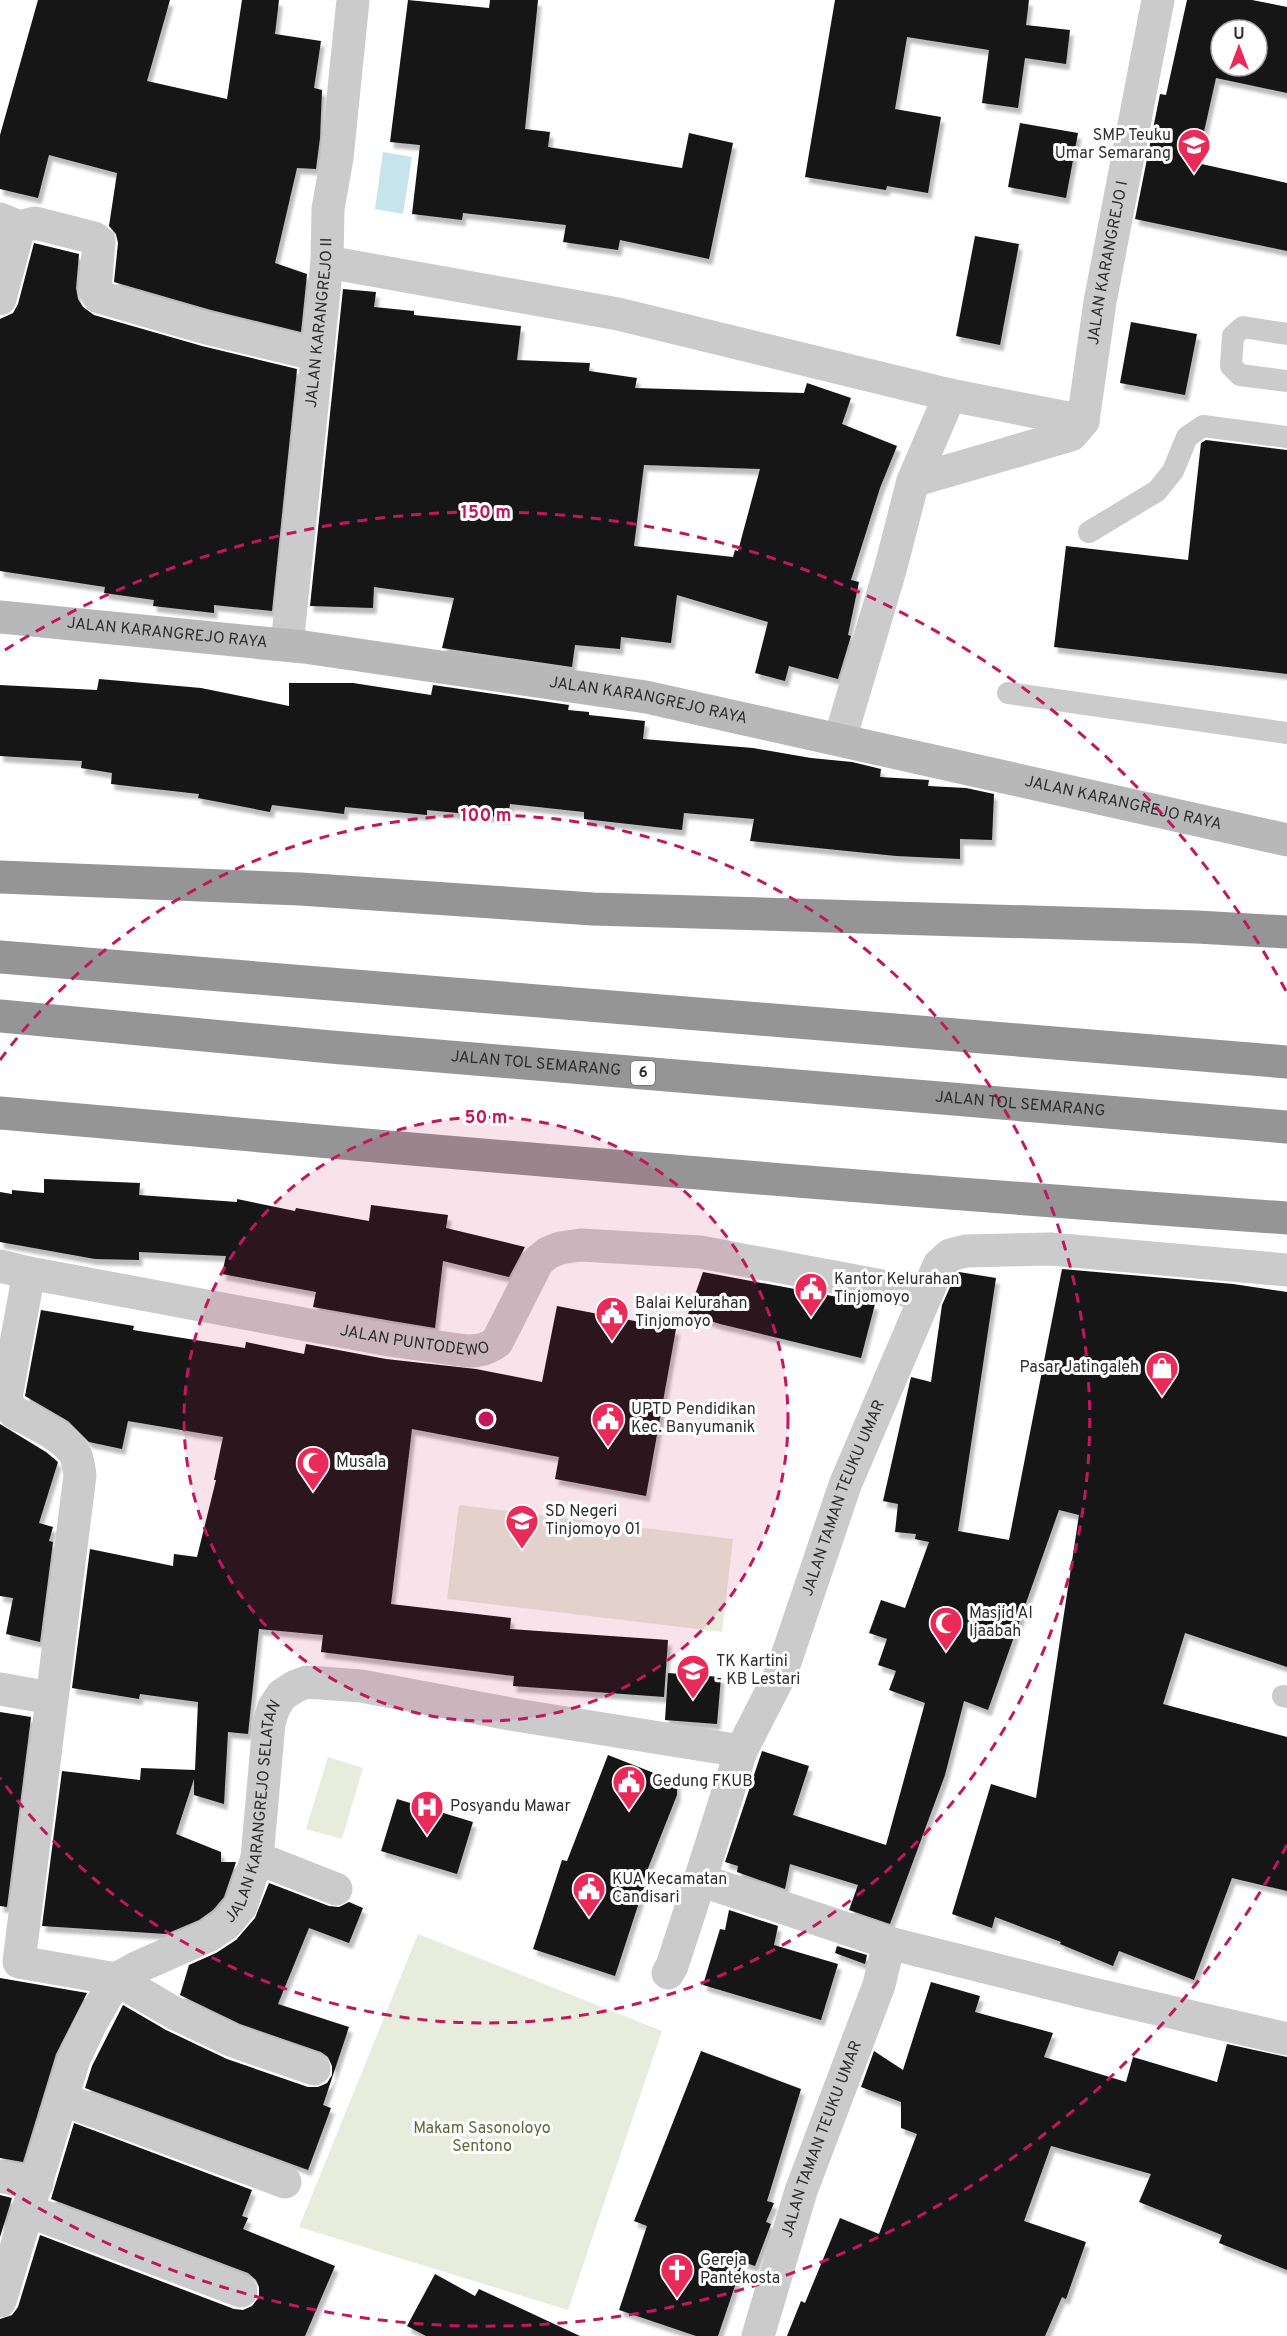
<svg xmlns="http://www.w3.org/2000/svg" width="1287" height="2336" viewBox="0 0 1287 2336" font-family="Overpass,sans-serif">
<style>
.green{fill:#e7ecdc}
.water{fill:#c7e4ed}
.building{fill:#151515;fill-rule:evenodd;filter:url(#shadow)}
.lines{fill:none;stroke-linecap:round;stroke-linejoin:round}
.service{stroke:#cbcbcb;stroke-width:22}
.minor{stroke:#cbcbcb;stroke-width:33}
.secondary{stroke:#b8b8b8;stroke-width:33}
.motorway{stroke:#959595;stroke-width:33}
.ring{fill:none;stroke:#c2185b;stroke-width:3;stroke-dasharray:10 8}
.labels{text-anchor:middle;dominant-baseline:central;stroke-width:6;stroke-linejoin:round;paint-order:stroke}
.shield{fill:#fff;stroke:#6d6d6d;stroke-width:1.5}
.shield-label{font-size:15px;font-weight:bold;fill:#2e2e2e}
.poi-label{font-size:16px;fill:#2e2e2e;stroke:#fff;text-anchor:start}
.street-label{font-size:16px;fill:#2e2e2e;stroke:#fff}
.park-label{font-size:16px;fill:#5a6b3a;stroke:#fff}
.centre{fill:#c2185b;stroke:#fff;stroke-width:3}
.ring-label{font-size:18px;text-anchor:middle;font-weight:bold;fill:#c2185b;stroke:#fff;stroke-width:6;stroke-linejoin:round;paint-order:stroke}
</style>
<defs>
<filter id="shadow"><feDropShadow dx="3.5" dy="6" stdDeviation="1.5" flood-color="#0004"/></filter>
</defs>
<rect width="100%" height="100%" fill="#fff"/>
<!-- green -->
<path class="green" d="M459 1505 733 1539 722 1632 447 1599Z
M328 1757 363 1768 342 1839 306 1829Z
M418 1934 662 2031 568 2310 299 2227Z"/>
<!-- water -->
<path class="water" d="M383 152 412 157 403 214 375 209Z"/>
<!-- building -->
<path class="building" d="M38 0H170L147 81 227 99 242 0H279L275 34 321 41 314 88 322 90 320 138 316 169 297 168 275 263 307 274 301 332 211 310 114 282 118 243 116 234 109 226 117 173 49 155 38 198 0 189V135Z
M408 0 489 8 490 0H538L525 129 550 132 548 147 682 168 689 133 733 143 709 259 620 240 618 250 563 242 566 225 463 213 462 220 412 214 420 145 390 142Z
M835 0H1029L1026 25 1070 30 1066 64 1025 58 1018 108 982 103 989 50 907 37 895 109 941 117 928 193 887 186 886 190 805 177Z
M1187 0H1252L1287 7V93L1216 78 1197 163 1287 183V251L1135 219 1160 94 1166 95ZM1221 30H1257V66H1221Z
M1020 123 1078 133 1066 198 1008 187Z
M975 236 1019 244 1000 345 956 336Z
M34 243 79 254 76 288 78 299 83 307 94 315 202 346 297 369 272 611 214 605V613L153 606 154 600 104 593 105 587 0 571V319L13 313 18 304Z
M343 289 376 292 374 307 414 311V315L521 326 517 360 590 363 589 371 637 378 635 388 804 393 807 383 851 398 842 424 897 446 880 488 851 580 859 582 848 635 851 636 838 679 789 666 785 681 755 673 768 622 677 595 671 643 621 637 620 649 575 645 572 667 442 648 454 598 374 587 373 608 310 606ZM644 465 760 469 738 551 735 550 733 557 634 546Z
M1131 322 1197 334 1185 395 1120 383Z
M1206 440 1287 450V674L1054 647 1066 546 1188 560 1201 443Z
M99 679 201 688 289 706V683H353L431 695 433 685 569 705 568 710 589 712V715L645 721 643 739 753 748 811 758 852 762 881 769 880 777 929 780 928 786 966 788 994 794 992 840 960 839V859L896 856 750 841 754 819 684 813 682 830 584 819V812L510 804 508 818 427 810V815L345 807 344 814 272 805 270 812 198 798 199 794 111 784 112 773 81 768 82 761 0 756V685L97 690Z
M44 1179 140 1183 139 1195 237 1202V1199L295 1211 296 1208 369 1221 371 1205 448 1215 446 1228 525 1247 509 1277 443 1261 435 1328 392 1321 313 1307 316 1292 222 1274 226 1256 139 1252V1260L95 1259 0 1242V1192L12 1194V1190L44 1193Z
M1062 1269 1233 1284 1287 1292V1667L1185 1633 1163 1704 1287 1737V1891L1232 1878 1194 1980 1119 1951 1113 1966 1060 1944 1061 1942 995 1917 992 1928 952 1914 991 1784 1036 1798 1079 1515 1059 1510 988 1710 964 1701 945 1775 890 1924 849 1910 858 1885 790 1864 785 1889 737 1872 738 1866 725 1862 762 1751 809 1766 793 1815 886 1845 925 1703 889 1690 896 1671 878 1665 887 1639 869 1633 881 1600 905 1608 929 1542 915 1539 916 1534 895 1532 898 1504 883 1501 910 1381 911 1377 931 1382 942 1305 955 1276 959 1272 996 1278 958 1531 1009 1540Z
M703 1272 875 1304 861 1358 720 1324 688 1314Z
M557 1306 676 1329 646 1496 555 1479 559 1457 412 1429 391 1604 511 1618 510 1629 668 1640 664 1697 513 1686 514 1676 321 1652 323 1635 259 1629 248 1734 228 1732 224 1804 194 1795V1779L176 1834 221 1852V1862H236L224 1897 213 1910 199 1920 166 1934 42 1926 62 1771 140 1780 141 1768 195 1770 198 1702 140 1694 139 1699 72 1688 90 1549 173 1566 174 1554 197 1557 216 1480H214L223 1437 128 1421 122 1449 89 1442 68 1421 25 1396 41 1310 134 1326 133 1330 245 1348 246 1342 304 1354 306 1344 386 1359 476 1369 542 1382Z
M0 1424 46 1452 58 1462 39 1523 53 1527 49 1541 53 1542 40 1642 6 1634 13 1598 0 1596Z
M668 1673 721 1677 717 1724 665 1720Z
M0 1712 31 1717 7 1907 0 1906Z
M608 1755 677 1782V1795L641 1886 644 1887 615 1976 533 1949 562 1860 567 1861Z
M397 1799 473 1822 457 1874 381 1851Z
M269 1883 329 1906 339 1907 349 1902 363 1908 349 1943 309 1928 278 2004 349 2027 323 2105 331 2108 308 2170 85 2088 92 2066 123 2005 166 2030 227 2059 308 2087H318L327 2083 332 2075V2066L328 2057 321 2052 240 2024 180 1995 189 1965 216 1953 236 1940 255 1918Z
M729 1910 778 1926 774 1945 838 1964 821 2020 703 1985 720 1929 725 1930Z
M837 1946 867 1955 865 1964 835 1953Z
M0 1978 87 1993 56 2054 23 2162 0 2158Z
M931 1982 980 1996 975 2012 1053 2033 1044 2057 1126 2082 1133 2057 1217 2082 1227 2044 1287 2057V2270L1219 2243 1222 2235 1139 2202 1151 2174 1051 2146 1024 2221 1086 2242 1066 2299 1062 2297 1045 2336H787L801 2301 805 2303 840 2218 879 2234 917 2134 901 2128V2102L861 2087 874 2051 903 2070Z
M701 2051 801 2089 767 2201 774 2203 766 2222 771 2224 755 2266 743 2262 718 2336H696L619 2310 647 2226 634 2221Z
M74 2123 252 2190 242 2216 248 2218 243 2229 335 2266 305 2336H0V2319L12 2315 18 2307 40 2235 234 2309 243 2310 252 2306 259 2297V2287L256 2280 248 2273 51 2199Z
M0 2195 12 2198 0 2237Z
M435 2274 475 2296 479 2289 580 2336H426L407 2326Z"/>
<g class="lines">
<!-- service -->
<path class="service" d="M1287 334 1243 327 1233 336 1231 366 1240 375 1287 381
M1089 532 1157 491 1173 471 1187 437 1203 426 1287 437
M1008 693 1287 733
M1283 1696 1287 1697"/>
<!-- minor -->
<g class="minor">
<path d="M0 219 19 227 35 223 94 238 99 242 95 290 99 297 206 328 318 355"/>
<path id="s1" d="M327 262 618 314 950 395 1083 421 1100 302 1158 0"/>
<path d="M0 299 19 227"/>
<path d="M913 481 1071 435 1083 421"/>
<path id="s2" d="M287 645 327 262 328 209 337 158 353 0"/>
<path d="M840 739 890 570 913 481 950 395"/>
<path id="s3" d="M0 1266 29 1273 389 1340 467 1351C480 1351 487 1349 497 1342L538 1261 548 1253 560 1248 581 1245 700 1252 925 1294"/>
<path d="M29 1273 6 1397 8 1405 14 1412C32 1422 67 1437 76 1456 78 1462 79 1468 80 1475L19 1962 116 1979 174 2013 233 2041 314 2069"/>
<path d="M0 1689 51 1698"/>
<path d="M257 1858 336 1889"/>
<path id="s4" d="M889 1943 700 1880 741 1751 782 1671 845 1485 939 1265 950 1255 966 1251 1050 1249 1287 1270"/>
<path d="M668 1973 672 1966 700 1880"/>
<path d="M62 2099 285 2182"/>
<path d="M0 2176 37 2184"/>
<path d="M29 2211 241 2291"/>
<path id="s5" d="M0 2301 74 2059 91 2023 116 1979 138 1967 208 1936 226 1924 241 1906 257 1858 269 1723 274 1707 282 1695 296 1686 307 1682 361 1686 516 1715 741 1751"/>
<path id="s6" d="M758 2336 801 2191 879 1985 889 1943 1093 1994 1287 2039"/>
</g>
<!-- secondary -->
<path class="secondary" id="s7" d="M0 617 304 647 646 697 1287 840"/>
<!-- motorway -->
<g class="motorway">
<path d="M0 877 300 889 593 909 1197 927 1287 932"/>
<path d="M0 957 1287 1062"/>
<path id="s8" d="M0 1016 331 1047 1287 1127"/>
<path d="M0 1113C429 1151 858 1188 1287 1218"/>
</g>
</g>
<!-- distance rings -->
<circle cx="486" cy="1419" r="302" fill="#c2185b" fill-opacity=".12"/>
<g class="ring">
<circle cx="486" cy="1419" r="302"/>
<path d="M0 1060A604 604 0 1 1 0 1778"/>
<path d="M1287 1845A907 907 0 0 1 5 2188M5 650A907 907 0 0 1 1287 993"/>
</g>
<!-- icons -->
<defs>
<g id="school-pin" transform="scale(1.725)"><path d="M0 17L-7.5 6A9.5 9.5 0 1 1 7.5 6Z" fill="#ea2b5a" stroke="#fff"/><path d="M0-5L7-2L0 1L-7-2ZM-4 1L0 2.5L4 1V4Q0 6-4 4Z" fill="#fff"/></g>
<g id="civic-pin" transform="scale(1.725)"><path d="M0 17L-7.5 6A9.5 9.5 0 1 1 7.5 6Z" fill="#ea2b5a" stroke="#fff"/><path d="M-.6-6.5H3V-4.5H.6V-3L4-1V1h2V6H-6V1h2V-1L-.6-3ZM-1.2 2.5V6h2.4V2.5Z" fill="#fff"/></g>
<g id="shop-pin" transform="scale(1.725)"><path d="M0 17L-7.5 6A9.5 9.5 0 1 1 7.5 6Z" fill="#ea2b5a" stroke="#fff"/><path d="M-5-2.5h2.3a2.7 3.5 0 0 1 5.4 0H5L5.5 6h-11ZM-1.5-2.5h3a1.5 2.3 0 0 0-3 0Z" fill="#fff"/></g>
<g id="mosque-pin" transform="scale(1.725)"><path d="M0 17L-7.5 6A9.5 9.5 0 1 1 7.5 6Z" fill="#ea2b5a" stroke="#fff"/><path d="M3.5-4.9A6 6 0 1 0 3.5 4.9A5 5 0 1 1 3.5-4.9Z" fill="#fff"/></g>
<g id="hospital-pin" transform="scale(1.725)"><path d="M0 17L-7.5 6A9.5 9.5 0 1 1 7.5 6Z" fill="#ea2b5a" stroke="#fff"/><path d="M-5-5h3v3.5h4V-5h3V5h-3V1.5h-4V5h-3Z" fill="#fff"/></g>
<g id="church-pin" transform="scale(1.725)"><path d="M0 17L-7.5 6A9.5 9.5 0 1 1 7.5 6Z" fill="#ea2b5a" stroke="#fff"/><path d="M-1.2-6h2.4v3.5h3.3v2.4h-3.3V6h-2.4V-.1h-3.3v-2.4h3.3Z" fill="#fff"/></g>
</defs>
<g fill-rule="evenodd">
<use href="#school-pin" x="1194" y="145"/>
<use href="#civic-pin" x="811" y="1289"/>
<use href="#civic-pin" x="612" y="1313"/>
<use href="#shop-pin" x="1162" y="1368"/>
<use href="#civic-pin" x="608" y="1419"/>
<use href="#mosque-pin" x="313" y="1463"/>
<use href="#school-pin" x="522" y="1521"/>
<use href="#mosque-pin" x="946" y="1623"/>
<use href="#school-pin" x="693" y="1671"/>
<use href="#civic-pin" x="629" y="1782"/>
<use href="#hospital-pin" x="427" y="1807"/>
<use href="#civic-pin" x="589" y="1889"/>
<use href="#church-pin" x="677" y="2270"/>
</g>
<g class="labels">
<!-- shield labels -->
<rect class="shield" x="631" y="1061" width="24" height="24" rx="4.5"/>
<g class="shield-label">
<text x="643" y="1073">6</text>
</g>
<!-- poi labels -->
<g class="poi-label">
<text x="1171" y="136" text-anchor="end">SMP Teuku<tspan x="1171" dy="18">Umar Semarang</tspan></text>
<text x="834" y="1280">Kantor Kelurahan<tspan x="834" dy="18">Tinjomoyo</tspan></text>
<text x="635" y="1304">Balai Kelurahan<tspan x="635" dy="18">Tinjomoyo</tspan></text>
<text x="1139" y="1368" text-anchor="end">Pasar Jatingaleh</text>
<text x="631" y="1410">UPTD Pendidikan<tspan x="631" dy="18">Kec. Banyumanik</tspan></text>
<text x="336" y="1463">Musala</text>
<text x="545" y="1512">SD Negeri<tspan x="545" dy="18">Tinjomoyo 01</tspan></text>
<text x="969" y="1614">Masjid Al<tspan x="969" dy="18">Ijaabah</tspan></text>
<text x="716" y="1662">TK Kartini<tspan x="716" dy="18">- KB Lestari</tspan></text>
<text x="652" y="1782">Gedung FKUB</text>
<text x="450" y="1807">Posyandu Mawar</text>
<text x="612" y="1880">KUA Kecamatan<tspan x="612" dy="18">Candisari</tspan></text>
<text x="700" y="2261">Gereja<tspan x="700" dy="18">Pantekosta</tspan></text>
</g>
<!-- street labels -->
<g class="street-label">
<text stroke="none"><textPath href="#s1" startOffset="933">JALAN KARANGREJO I</textPath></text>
<text stroke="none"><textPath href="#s2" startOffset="324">JALAN KARANGREJO II</textPath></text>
<text stroke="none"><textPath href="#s7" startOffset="168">JALAN KARANGREJO RAYA</textPath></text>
<text stroke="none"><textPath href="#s7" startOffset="654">JALAN KARANGREJO RAYA</textPath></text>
<text stroke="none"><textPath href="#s7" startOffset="1140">JALAN KARANGREJO RAYA</textPath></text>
<text stroke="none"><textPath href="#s8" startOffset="538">JALAN TOL SEMARANG</textPath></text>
<text stroke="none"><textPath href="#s8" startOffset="1024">JALAN TOL SEMARANG</textPath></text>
<text stroke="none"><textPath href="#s3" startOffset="422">JALAN PUNTODEWO</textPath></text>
<text stroke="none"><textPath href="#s4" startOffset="608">JALAN TAMAN TEUKU UMAR</textPath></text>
<text stroke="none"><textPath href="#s5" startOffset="585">JALAN KARANGREJO SELATAN</textPath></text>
<text stroke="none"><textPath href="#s6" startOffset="207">JALAN TAMAN TEUKU UMAR</textPath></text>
</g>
<!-- park labels -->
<g class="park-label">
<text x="482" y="2129">Makam Sasonoloyo<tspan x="482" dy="18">Sentono</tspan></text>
</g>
</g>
<circle cx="486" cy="1419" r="9" class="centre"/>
<g class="ring-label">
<text x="486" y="518">150 m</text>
<text x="486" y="821">100 m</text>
<text x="486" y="1123">50 m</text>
</g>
<!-- north arrow -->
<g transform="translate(1239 48)"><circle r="28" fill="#ffffff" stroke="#ababab" stroke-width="1.5"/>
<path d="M0-4.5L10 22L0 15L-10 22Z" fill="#ea2b5a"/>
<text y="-9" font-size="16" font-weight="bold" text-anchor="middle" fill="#2e2e2e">U</text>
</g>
</svg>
